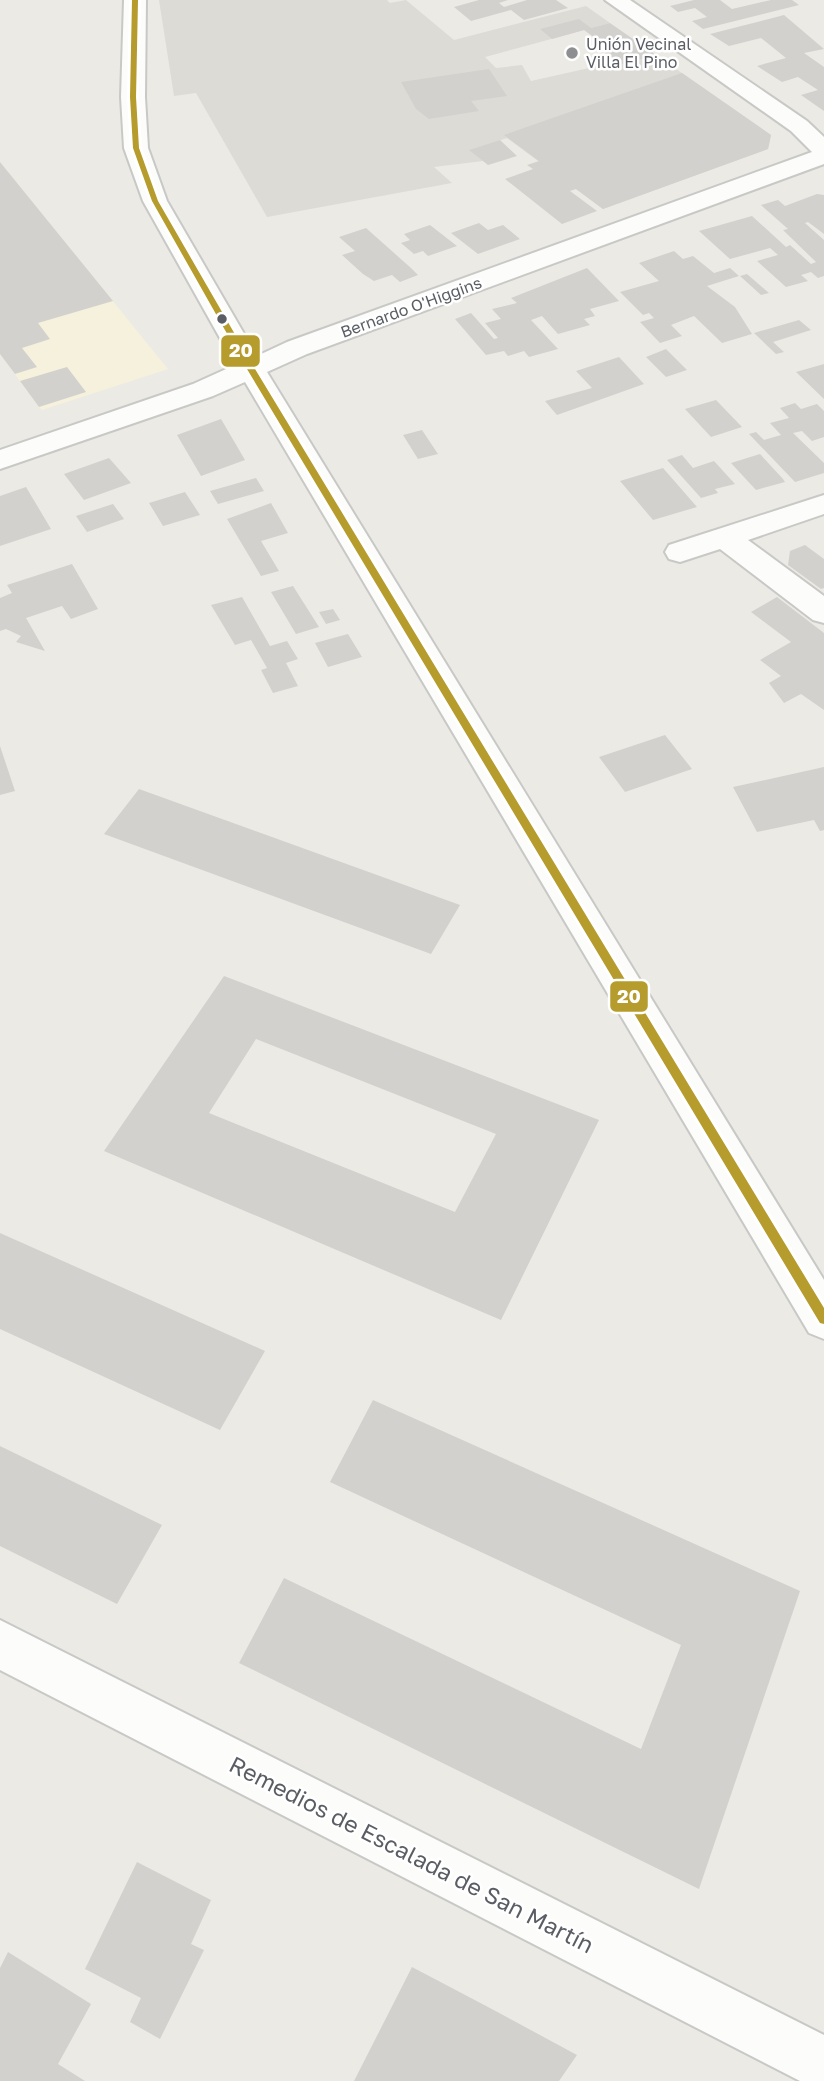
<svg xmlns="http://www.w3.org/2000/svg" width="824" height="2081" viewBox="0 0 824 2081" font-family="'Golos Text',sans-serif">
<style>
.commercial{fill:#f6f1dc}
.industrial{fill:#dddbd5}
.building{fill:#d2d1cd;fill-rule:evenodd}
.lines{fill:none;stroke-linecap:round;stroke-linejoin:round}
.street-casing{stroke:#c8c8c7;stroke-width:4}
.street{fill:#fcfcfb;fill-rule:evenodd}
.bus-1-casing{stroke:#fff;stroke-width:6}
.bus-1{fill:#b59c2d;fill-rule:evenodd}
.poi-dot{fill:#8d8f91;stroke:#fff;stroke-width:2.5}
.bus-dot{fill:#5a5e64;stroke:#fff;stroke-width:2.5}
.labels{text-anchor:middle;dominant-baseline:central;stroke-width:5;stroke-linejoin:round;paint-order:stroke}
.far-poi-label{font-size:16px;fill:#5a5e64;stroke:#fff;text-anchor:start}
.far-street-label{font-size:16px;fill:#5a5e64;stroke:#fff}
.near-street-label{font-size:23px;fill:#5a5e64;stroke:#fff}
.line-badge{stroke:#fff;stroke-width:2.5}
.badge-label{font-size:19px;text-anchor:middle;font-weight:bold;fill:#fff}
</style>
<rect width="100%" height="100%" fill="#eceae4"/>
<!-- commercial -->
<path class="commercial" d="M0 162 168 369 42 410 39 407 0 354Z"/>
<!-- industrial -->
<path class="industrial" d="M159 0H387L390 3 406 0 454 40 586 6 610 23 485 57 496 68 522 65 531 81 616 62 621 65 656 55 771 135 768 149 603 209 507 138 470 150 483 161 434 167 452 183 267 217 196 93 174 96Z"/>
<!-- building -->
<path class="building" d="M479 0H508L499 3 504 7 527 0H556L568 8 524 20 511 10 471 21 454 7Z
M694 0H720L732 9 771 0H792L799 5 703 29 692 21 707 17 695 8 678 12 670 6Z
M784 15 824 49 804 53 824 67V111L801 95 818 90 798 77 782 82 757 66 786 58 761 38 729 46 710 34Z
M579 19 591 28 610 23 656 55 621 65 597 46 603 44 584 30 552 39 540 29Z
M489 69 507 96 471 101 479 111 429 119 416 109 401 82Z
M682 73 771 135 768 149 603 209 576 189 570 191 597 211 562 224 505 179 533 169 527 165 539 161 504 135Z
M500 140 517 156 488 165 469 150Z
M0 162 113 301 38 323 50 339 22 348 37 367 15 374 0 354Z
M817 194 824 195V234L808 222 805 223 824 240V276L818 278 811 272 801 275 808 281 786 287 757 261 778 255 770 248 730 259 699 231 752 216 786 247 790 245 811 264 816 262 783 230 788 229 761 205 778 200 785 206Z
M479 223 488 230 503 225 520 239 478 254 451 233Z
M430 225 457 246 428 256 423 251 414 254 401 243 410 240 404 234Z
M366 228 411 268 418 275 400 282 392 275 374 281 363 274 342 255 355 251 339 237Z
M674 251 683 259 693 256 714 273 730 268 739 276 707 286 735 307 752 334 722 343 694 316 671 325 682 336 660 343 640 322 654 318 649 313 643 315 620 292 659 281 639 263Z
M587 268 619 301 590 309 595 316 584 319 590 325 558 334 542 316 531 320 558 349 529 357 524 351 508 356 504 351 486 355 455 319 471 313 494 339 498 338 485 323 501 319 492 309 517 303 511 298Z
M747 274 769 293 761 295 740 276Z
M799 320 811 330 773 342 784 352 776 354 754 333Z
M666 349 687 370 666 377 646 357Z
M619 357 644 384 557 415 545 401 592 388 576 371Z
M824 364V399L796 372Z
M67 367 86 392 39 407 20 381Z
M716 400 742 427 711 437 685 409Z
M795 403 801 409 817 404 824 411V437L812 441 802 431 793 433 824 463V473L795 482 749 434 756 432 764 440 781 435 770 423 789 418 780 408Z
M221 419 245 460 201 476 177 435Z
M422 430 438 454 418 459 403 435Z
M760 454 783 479 785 482 756 490 731 463Z
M682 455 693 468 714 461 735 484 715 489 718 493 701 498 667 460Z
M109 458 131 483 84 500 64 474Z
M663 468 697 507 653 520 620 481Z
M256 478 264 491 218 504 210 491Z
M26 487 51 529 0 546V496Z
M185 492 200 515 163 526 149 503Z
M271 503 288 533 261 541 279 571 261 576 227 519Z
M113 504 124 519 87 532 76 516Z
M805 545 824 559V588L821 589 788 565 790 551Z
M72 564 98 609 71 619 62 606 26 618 45 651 16 642 21 636 6 629 0 631V598L12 593 7 585Z
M293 586 319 627 296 634 271 592Z
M242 597 270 646 287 641 298 659 286 663 298 686 273 693 261 670 267 668 251 640 235 645 211 605Z
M777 597 824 633V710L801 694 784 703 769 683 781 676 760 660 791 642 751 612Z
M333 609 340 620 326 624 319 612Z
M348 634 362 657 328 667 315 643Z
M665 735 692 769 625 792 599 757Z
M0 746 15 791 0 795Z
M824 767V830L820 831 814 820 757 832 733 787Z
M139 789 460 905 431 954 104 834Z
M224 976 599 1120 501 1320 104 1151ZM256 1039 496 1134 455 1212 209 1113Z
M0 1233 265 1351 220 1430 0 1329Z
M373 1400 800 1591 699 1889 239 1663 284 1578 641 1749 681 1645 330 1482Z
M0 1446 162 1525 117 1604 0 1546Z
M137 1862 211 1900 191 1944 204 1950 160 2039 130 2022 141 1998 85 1969Z
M8 1952 91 2004 58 2064 85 2081H0V1968Z
M412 1967 488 2007 577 2055 559 2081H354Z"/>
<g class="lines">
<!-- street casing -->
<g class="street-casing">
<path id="street" d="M124 0H146L145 97 148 148 167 201 257 356 287 342 812 152 791 131 605 0H630L807 121 824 137V164L307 354 267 372 824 1280V1339L809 1333 245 382 213 396 0 469V450L193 384 235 365 143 201 124 148 121 97Z
M824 495V514L748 540 824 596V623L813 620 720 549 680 562 669 559 665 552 669 545Z
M0 1620 824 2035V2081H800L0 1670Z"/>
</g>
<!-- street -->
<use href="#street" class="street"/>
<!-- bus-1 casing -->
<g class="bus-1-casing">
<path id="bus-1" d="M132 0H138L136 97 139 148 158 201 255 369 824 1308V1324L820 1323 247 369 152 201 133 148 130 97Z"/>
</g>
<!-- bus-1 -->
<use href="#bus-1" class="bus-1"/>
</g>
<!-- markers -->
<circle class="poi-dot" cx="572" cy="53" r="7"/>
<circle class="bus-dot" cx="222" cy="319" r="6"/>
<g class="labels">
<!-- far-poi labels -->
<g class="far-poi-label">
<text x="586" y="44">Unión Vecinal<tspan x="586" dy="18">Villa El Pino</tspan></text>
</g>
<!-- far-street labels -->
<g class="far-street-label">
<text transform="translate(411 307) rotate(-20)">Bernardo O'Higgins</text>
</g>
<!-- near-street labels -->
<g class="near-street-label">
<text transform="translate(412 1854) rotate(27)">Remedios de Escalada de San Martín</text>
</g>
</g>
<g class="line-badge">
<rect x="220" y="334" width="41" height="34" rx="7" fill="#b59c2d"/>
<rect x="609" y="980" width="40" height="33" rx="7" fill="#b59c2d"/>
</g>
<g class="badge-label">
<text x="241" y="357">20</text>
<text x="629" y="1003">20</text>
</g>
</svg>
